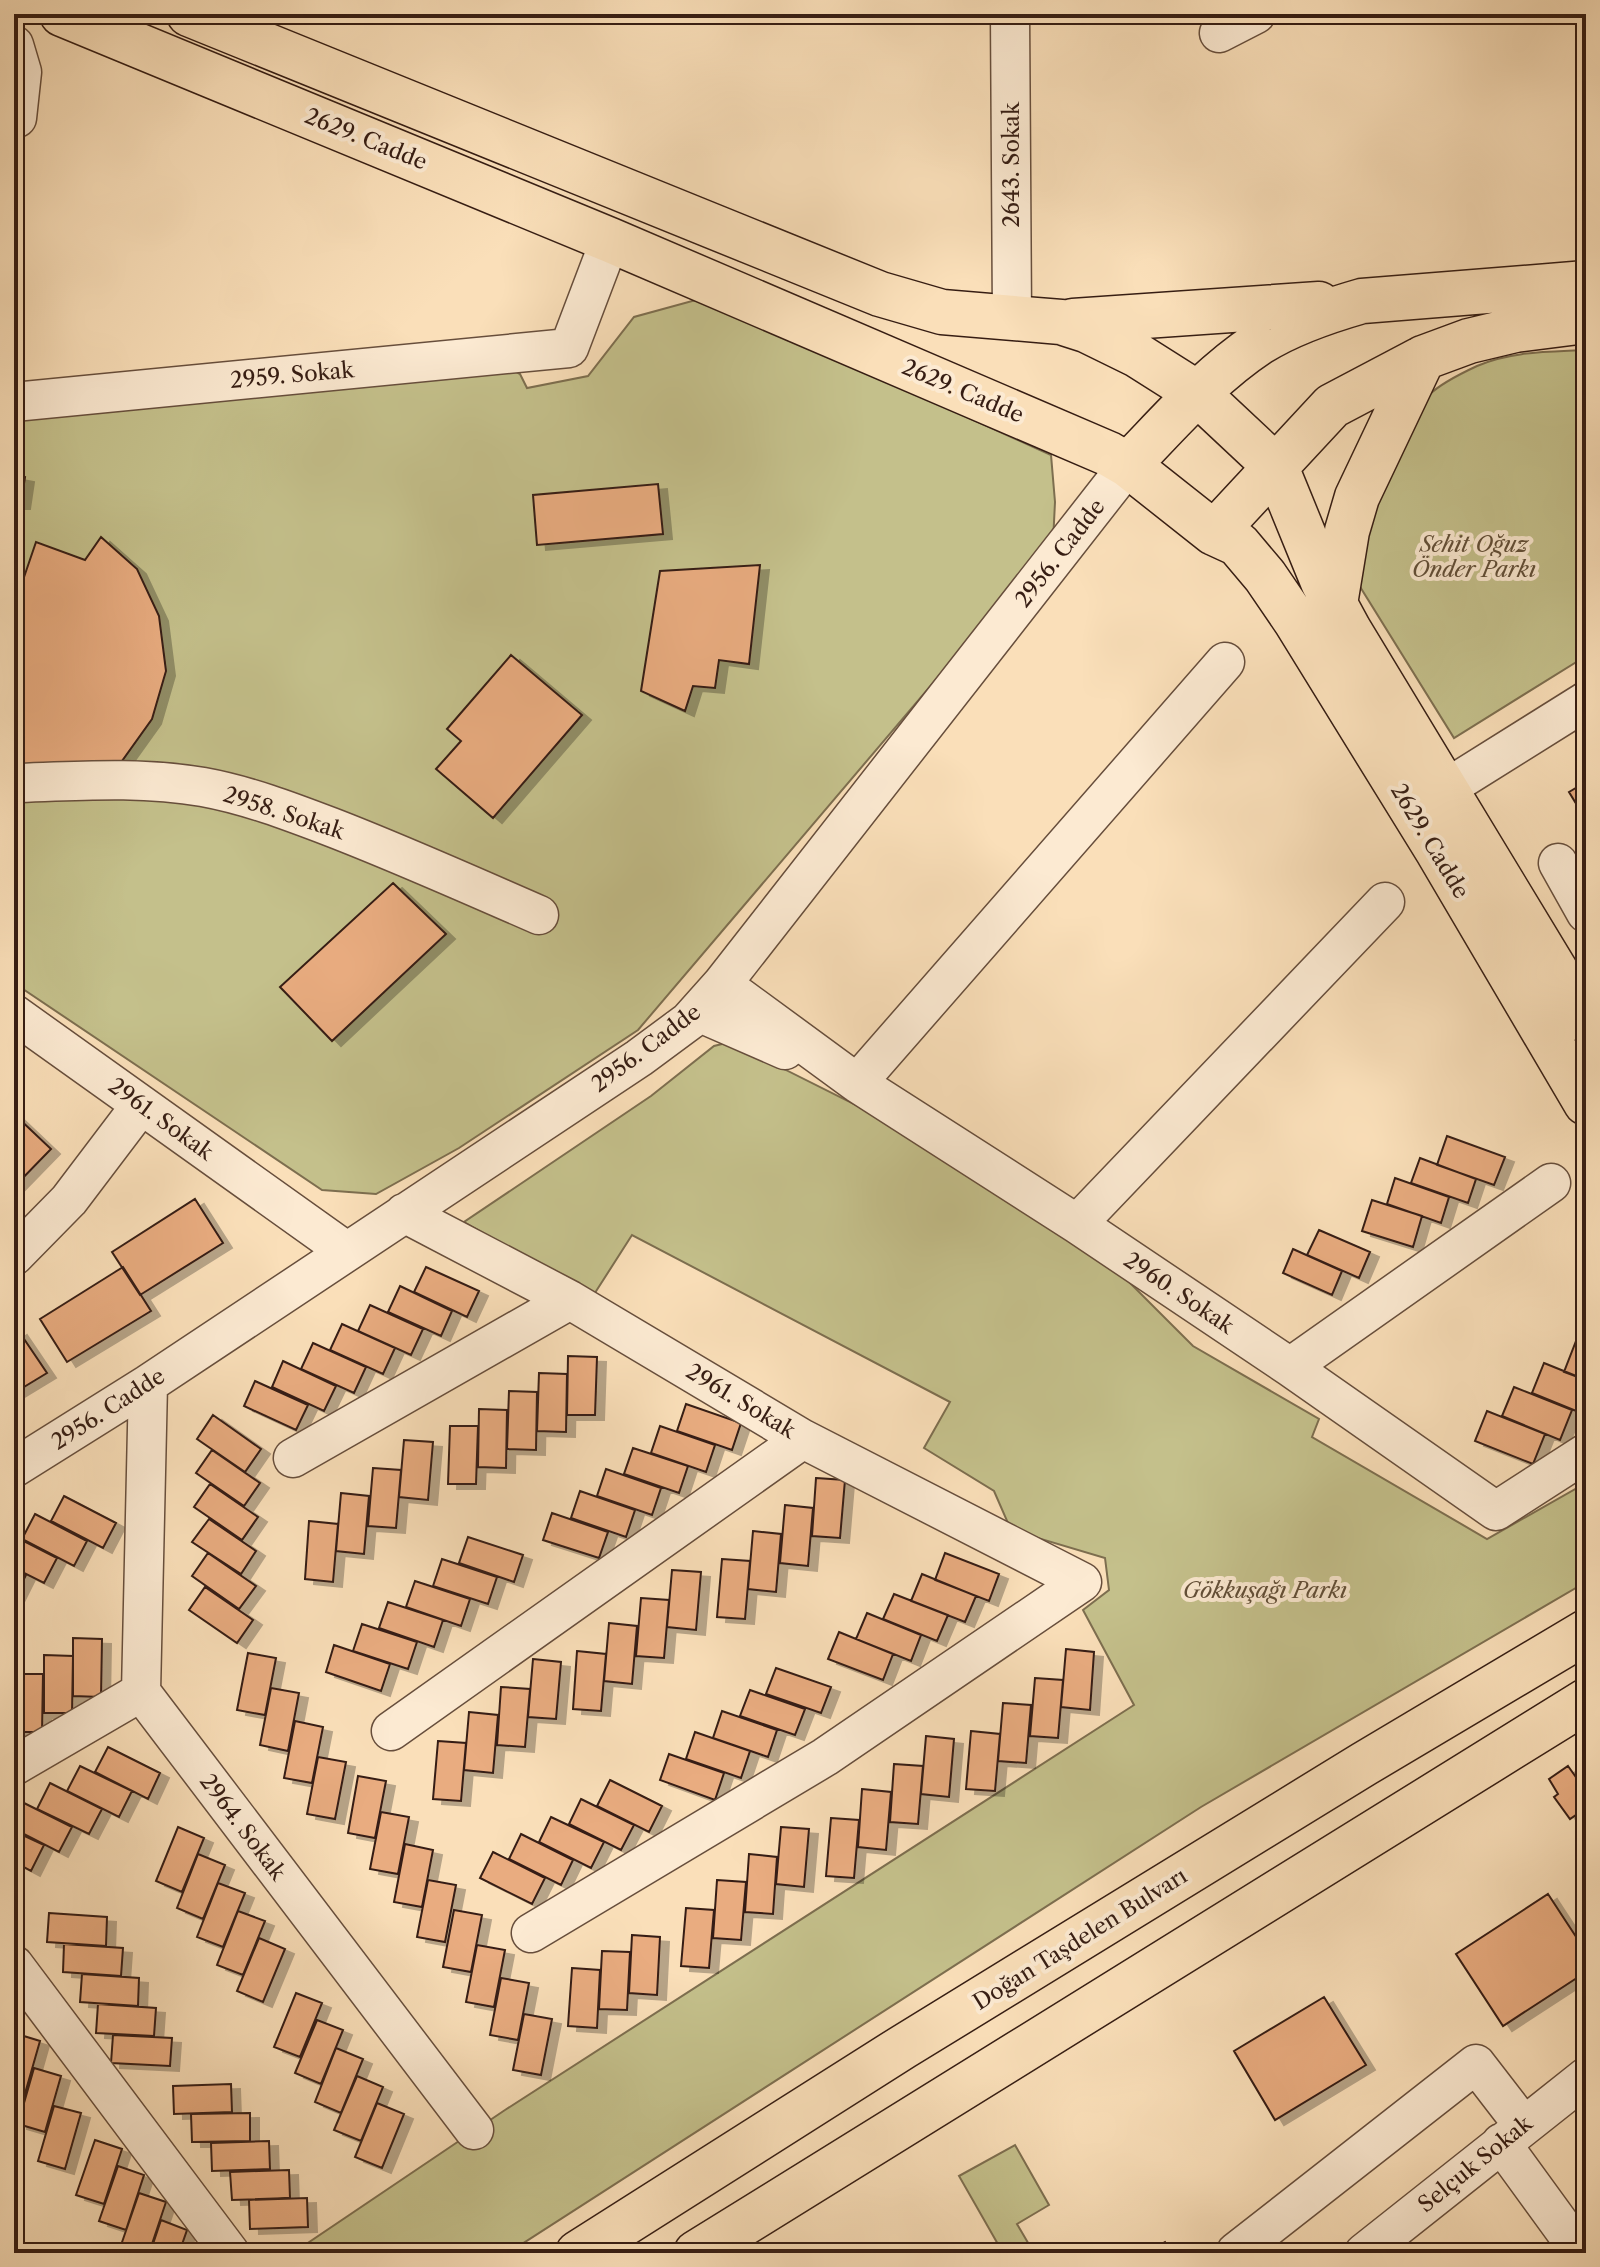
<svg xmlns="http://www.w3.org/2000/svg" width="1600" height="2267" viewBox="0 0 1600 2267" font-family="'Libre Caslon Text',serif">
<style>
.green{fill:#c4c08b;stroke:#7d6e4f;stroke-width:2}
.building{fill:#e9ac80;stroke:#361d13;stroke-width:2;filter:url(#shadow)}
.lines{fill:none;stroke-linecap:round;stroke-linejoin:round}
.minor-casing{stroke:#674e3c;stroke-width:41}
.major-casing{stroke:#361d13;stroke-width:47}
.minor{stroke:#fcead2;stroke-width:38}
.major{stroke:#fadfb9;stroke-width:44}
.labels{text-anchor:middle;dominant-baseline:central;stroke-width:8;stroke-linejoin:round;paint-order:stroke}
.street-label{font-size:22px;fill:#361d13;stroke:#fcead2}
.park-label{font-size:22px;font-style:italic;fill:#614e37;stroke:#fcead2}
</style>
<defs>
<filter id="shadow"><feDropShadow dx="9" dy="5" stdDeviation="0" flood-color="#0004"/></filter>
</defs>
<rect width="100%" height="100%" fill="#fadfb9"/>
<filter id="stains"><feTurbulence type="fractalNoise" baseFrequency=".0025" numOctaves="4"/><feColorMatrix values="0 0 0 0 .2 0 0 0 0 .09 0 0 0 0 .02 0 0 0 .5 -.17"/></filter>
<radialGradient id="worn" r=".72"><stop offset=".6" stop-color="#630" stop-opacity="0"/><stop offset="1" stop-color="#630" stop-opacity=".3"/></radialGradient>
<!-- green -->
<path class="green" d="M703 298 1051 455 1055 502 1053 542 638 1030 459 1148 376 1194 322 1190 14 983V414L500 363 520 374 527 388 588 376 634 317Z
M1586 350V656L1454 738 1354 577C1366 522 1391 437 1429 395 1440 384 1462 373 1477 366 1511 351 1549 352 1586 350Z
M730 1042 912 1133 1091 1244 1193 1346 1319 1419 1312 1437 1487 1539 1586 1483V1582L1201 1807 508 2253H293L505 2110 1134 1705 1083 1610 1109 1590 1105 1558 1011 1530 994 1491 924 1448 950 1402 632 1235 593 1296 464 1222 651 1096 714 1046Z
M1015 2145 1049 2205 1017 2224 1034 2253H1003L959 2176Z"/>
<!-- building -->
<path class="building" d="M14 475 25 477 21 504H14Z
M658 484 663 534 537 545 533 495Z
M101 537 137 569 159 616 166 671 152 719 117 768 14 771V585L21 586 36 542 85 560Z
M760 565 749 664 719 660 715 688 693 686 685 711 641 691 660 571Z
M511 655 582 715 493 818 436 769 461 741 447 729Z
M1586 782V820L1569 792Z
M393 883 446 934 332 1041 280 987Z
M14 1114 51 1149 14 1187Z
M1447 1136 1505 1157 1494 1185 1437 1165Z
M1420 1158 1476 1179 1468 1203 1411 1183Z
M1395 1178 1449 1197 1441 1223 1387 1204Z
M195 1199 223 1243 140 1295 112 1252Z
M1372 1200 1422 1216 1413 1247 1362 1231Z
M1319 1230 1370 1252 1359 1278 1307 1255Z
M1293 1249 1342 1271 1332 1295 1283 1273Z
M123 1267 151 1311 67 1362 40 1319Z
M426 1267 479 1291 467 1317 414 1292Z
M400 1286 452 1311 441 1336 388 1312Z
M370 1305 423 1329 411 1355 358 1331Z
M342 1324 395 1348 383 1374 330 1350Z
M18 1330 47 1373 14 1393V1333Z
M1576 1341 1586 1345V1380L1564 1372Z
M313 1343 366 1367 354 1393 301 1369Z
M568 1356 597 1357 595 1415H567Z
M283 1361 336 1386 324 1411 272 1387Z
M1544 1363 1586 1380V1415L1532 1393Z
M539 1373 567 1374 566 1432 537 1431Z
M255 1381 308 1405 296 1430 244 1406Z
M1514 1387 1572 1410 1560 1440 1502 1416Z
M509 1391 537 1392 536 1450 507 1449Z
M686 1404 741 1423 732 1450 677 1431Z
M479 1409 507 1410 506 1468 478 1467Z
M1487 1411 1545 1434 1533 1464 1475 1441Z
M213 1415 261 1449 245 1472 197 1439Z
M450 1426H478L476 1484H448Z
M660 1426 715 1445 706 1472 651 1453Z
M404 1440 433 1442 428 1500 399 1497Z
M633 1448 688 1466 679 1493 624 1474Z
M212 1450 260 1483 244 1506 196 1473Z
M373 1468 401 1470 396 1528 368 1526Z
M606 1469 661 1488 652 1515 597 1496Z
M816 1478 845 1480 840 1538 812 1536Z
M210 1484 258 1517 242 1540 194 1507Z
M580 1491 635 1510 626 1537 571 1518Z
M341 1493 369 1496 364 1554 336 1551Z
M64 1496 116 1523 103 1548 51 1521Z
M785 1505 813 1508 808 1566 780 1563Z
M552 1513 608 1532 599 1558 543 1540Z
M35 1514 87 1541 74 1566 22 1539Z
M209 1519 256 1551 241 1574 192 1542Z
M309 1521 338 1524 333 1582 305 1579Z
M753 1531 781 1534 776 1592 748 1589Z
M14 1536 57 1558 44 1583 14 1568Z
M468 1537 523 1555 514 1582 459 1563Z
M208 1553 256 1586 239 1609 192 1576Z
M945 1553 999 1574 989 1601 935 1580Z
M442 1559 497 1577 488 1604 433 1586Z
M722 1559 750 1561 745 1619 717 1617Z
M14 1569 26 1575 14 1599Z
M672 1570 701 1572 696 1630 667 1627Z
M922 1574 976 1596 965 1622 911 1601Z
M415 1581 470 1599 461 1626 406 1607Z
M205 1587 253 1620 237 1643 189 1610Z
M894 1594 948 1615 937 1641 883 1619Z
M641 1598 669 1600 664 1658 636 1656Z
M388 1602 443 1620 434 1647 379 1628Z
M867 1613 921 1635 911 1661 856 1639Z
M609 1623 637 1626 632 1684 604 1681Z
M362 1624 417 1642 408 1669 353 1651Z
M839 1632 893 1654 883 1680 828 1659Z
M73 1638 102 1639 101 1697 73 1696Z
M334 1645 390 1664 381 1691 326 1672Z
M1066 1649 1094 1652 1090 1710 1061 1707Z
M577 1651 606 1654 601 1711 573 1709Z
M248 1653 276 1658 265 1715 237 1710Z
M44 1655 73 1656 72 1713H44Z
M533 1659 561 1662 556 1719 528 1717Z
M776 1668 831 1687 821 1713 766 1694Z
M14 1674H43L42 1732H14Z
M1035 1678 1063 1680 1058 1738 1030 1736Z
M501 1687 530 1689 525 1747 497 1745Z
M271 1688 299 1693 288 1751 260 1745Z
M750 1690 805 1709 795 1735 740 1716Z
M1003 1703 1031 1705 1026 1763 998 1761Z
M722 1711 777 1730 768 1757 713 1738Z
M469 1712 498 1715 493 1773 464 1770Z
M295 1721 323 1727 312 1783 284 1778Z
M971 1731 1000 1734 995 1791 966 1789Z
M695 1732 750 1751 741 1778 686 1759Z
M926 1736 954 1739 949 1797 921 1794Z
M438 1741 466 1743 461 1801 433 1799Z
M108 1747 160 1773 148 1799 95 1772Z
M669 1754 724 1773 715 1800 660 1780Z
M318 1757 346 1762 335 1819 307 1814Z
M894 1764 923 1766 918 1824 890 1822Z
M80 1766 132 1791 119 1817 67 1791Z
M1568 1766 1578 1780 1582 1777 1586 1783V1808L1570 1819 1554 1797 1558 1794 1549 1779Z
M358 1776 386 1781 375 1838 348 1833Z
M610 1780 662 1806 649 1832 597 1806Z
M50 1783 102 1809 89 1834 37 1809Z
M862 1789 891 1792 886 1850 858 1847Z
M581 1799 634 1825 621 1850 569 1824Z
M20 1801 72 1827 59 1852 14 1829V1813Z
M381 1812 409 1817 398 1874 370 1869Z
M551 1817 604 1842 591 1868 539 1842Z
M831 1818 859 1820 854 1878 826 1876Z
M178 1827 204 1838 182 1892 156 1881Z
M781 1827 809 1829 804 1887 776 1884Z
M14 1831 44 1845 31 1871 14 1862Z
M521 1834 573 1860 561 1885 509 1859Z
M405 1844 433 1850 422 1907 394 1902Z
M493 1852 545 1878 532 1904 480 1878Z
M198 1854 225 1865 203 1919 177 1908Z
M749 1854 777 1857 773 1914 745 1912Z
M428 1880 456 1885 445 1942 417 1937Z
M717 1880 746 1882 741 1940 713 1938Z
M218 1883 245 1893 223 1947 197 1937Z
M1548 1894 1586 1952V1972L1503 2026 1456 1954Z
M686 1908 714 1910 709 1968 681 1966Z
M454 1910 482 1915 471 1972 443 1967Z
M238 1911 265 1921 243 1975 217 1965Z
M49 1913 107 1917 106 1946 47 1942Z
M632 1935 660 1937 657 1995 629 1993Z
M259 1938 285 1949 263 2002 237 1991Z
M64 1944 123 1948 121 1976 63 1972Z
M477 1945 505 1950 494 2007 466 2002Z
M602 1951 630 1952 627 2010 599 2009Z
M572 1968 600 1970 597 2028 568 2026Z
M82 1974 139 1978 138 2006 80 2002Z
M501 1978 529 1983 518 2040 490 2035Z
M296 1993 322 2003 300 2057 274 2047Z
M1324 1997 1366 2065 1275 2120 1234 2051Z
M98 2004 156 2008 154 2036 96 2033Z
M524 2014 552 2019 541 2075 513 2070Z
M317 2020 343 2030 321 2084 295 2073Z
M14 2033 40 2041 24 2097 14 2094Z
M113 2035 172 2038 170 2066 111 2063Z
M336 2048 363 2059 341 2113 315 2102Z
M34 2068 61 2076 45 2132 18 2124Z
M357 2076 383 2087 361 2141 334 2130Z
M231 2084 232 2112 174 2114 173 2086Z
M377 2103 404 2114 382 2168 355 2157Z
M54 2106 81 2113 65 2169 38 2161Z
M250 2113V2141L192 2142 191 2114Z
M95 2140 122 2149 104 2204 76 2195Z
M269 2141 270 2169 212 2171 211 2143Z
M118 2166 144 2175 126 2230 99 2221Z
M289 2170 290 2198 232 2200 230 2172Z
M139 2193 166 2202 149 2253H135L120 2248Z
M307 2198 308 2227 250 2229 249 2200Z
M161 2220 187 2230 179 2253H150Z
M1165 2242 1172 2253H1146Z"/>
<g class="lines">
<!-- minor casing -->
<g class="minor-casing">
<path id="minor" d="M1010 14 1012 317
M1219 33 1256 14
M14 45 22 72 17 118
M14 402 569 348 610 240
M14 783C77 781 140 776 203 787 247 795 289 811 331 827 401 854 470 885 539 915
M1447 788 1586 701
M1558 863 1586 913
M722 984 857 1083 1077 1224 1290 1367 1496 1511 1586 1453
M698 1012 785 1050
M14 1014 346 1251
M857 1083 1225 662
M404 1213 570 1300 803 1439 1082 1582 825 1757 531 1933
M1077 1224 1385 902
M14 1256 69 1200 141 1105
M1290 1367 1551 1183
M148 1384 141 1692 474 2130
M293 1458 570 1300
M14 1468 148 1384 639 1058 689 1021 722 984 1128 465
M391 1731 803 1439
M14 1766 141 1692
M14 1965 230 2253
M1501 2143 1581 2253
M1236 2252 1476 2064 1523 2125
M1364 2253 1586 2077"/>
</g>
<!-- major casing -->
<g class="major-casing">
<path id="major" d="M62 14 610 240 1109 454 1128 465 1214 533 1238 544 1265 576 1295 620 1437 850 1586 1103
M189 14 880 294 942 312 1061 322 1086 330 1137 355 1197 393 1276 467 1323 582 1349 630 1586 1021
M1073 321 1319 304
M1128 465C1169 423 1209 376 1259 343 1289 324 1327 311 1362 301L1586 283
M1214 533 1332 406 1423 358 1469 341 1515 330 1586 321
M1335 604 1347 531 1357 497 1423 358
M578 2253 903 2047 1364 1764 1586 1632
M696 2253 1586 1701"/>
</g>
<!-- minor -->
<use href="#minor" class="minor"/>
<!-- major -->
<use href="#major" class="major"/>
</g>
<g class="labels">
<!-- street labels -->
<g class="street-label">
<text transform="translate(366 139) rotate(22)">2629. Cadde</text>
<text transform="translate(1011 165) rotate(-90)">2643. Sokak</text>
<text transform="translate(292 375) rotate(-5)">2959. Sokak</text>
<text transform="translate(963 391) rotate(23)">2629. Cadde</text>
<text transform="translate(1060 553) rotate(-52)">2956. Cadde</text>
<text transform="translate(284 813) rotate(18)">2958. Sokak</text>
<text transform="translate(1430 841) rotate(59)">2629. Cadde</text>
<text transform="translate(646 1048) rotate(-37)">2956. Cadde</text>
<text transform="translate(161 1119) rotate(36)">2961. Sokak</text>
<text transform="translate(1179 1293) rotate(34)">2960. Sokak</text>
<text transform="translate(741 1401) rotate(31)">2961. Sokak</text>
<text transform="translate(108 1409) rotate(-33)">2956. Cadde</text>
<text transform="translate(243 1827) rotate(53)">2964. Sokak</text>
<text transform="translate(1080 1939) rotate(-32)">Doğan Taşdelen Bulvarı</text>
<text transform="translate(1475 2164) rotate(-39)">Selçuk Sokak</text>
</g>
<!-- park labels -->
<g class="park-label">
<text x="1474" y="544">Şehit Oğuz<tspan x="1474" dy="25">Önder Parkı</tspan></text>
<text x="1265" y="1590">Gökkuşağı Parkı</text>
</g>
</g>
<!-- margin -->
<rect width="1600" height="2267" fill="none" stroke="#fadfb9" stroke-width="48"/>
<rect x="16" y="16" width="1568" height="2235" fill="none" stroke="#361d13" stroke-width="4"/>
<rect x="24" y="24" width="1552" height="2219" fill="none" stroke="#361d13" stroke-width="2"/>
<rect width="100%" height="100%" filter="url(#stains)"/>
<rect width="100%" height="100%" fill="url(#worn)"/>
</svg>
